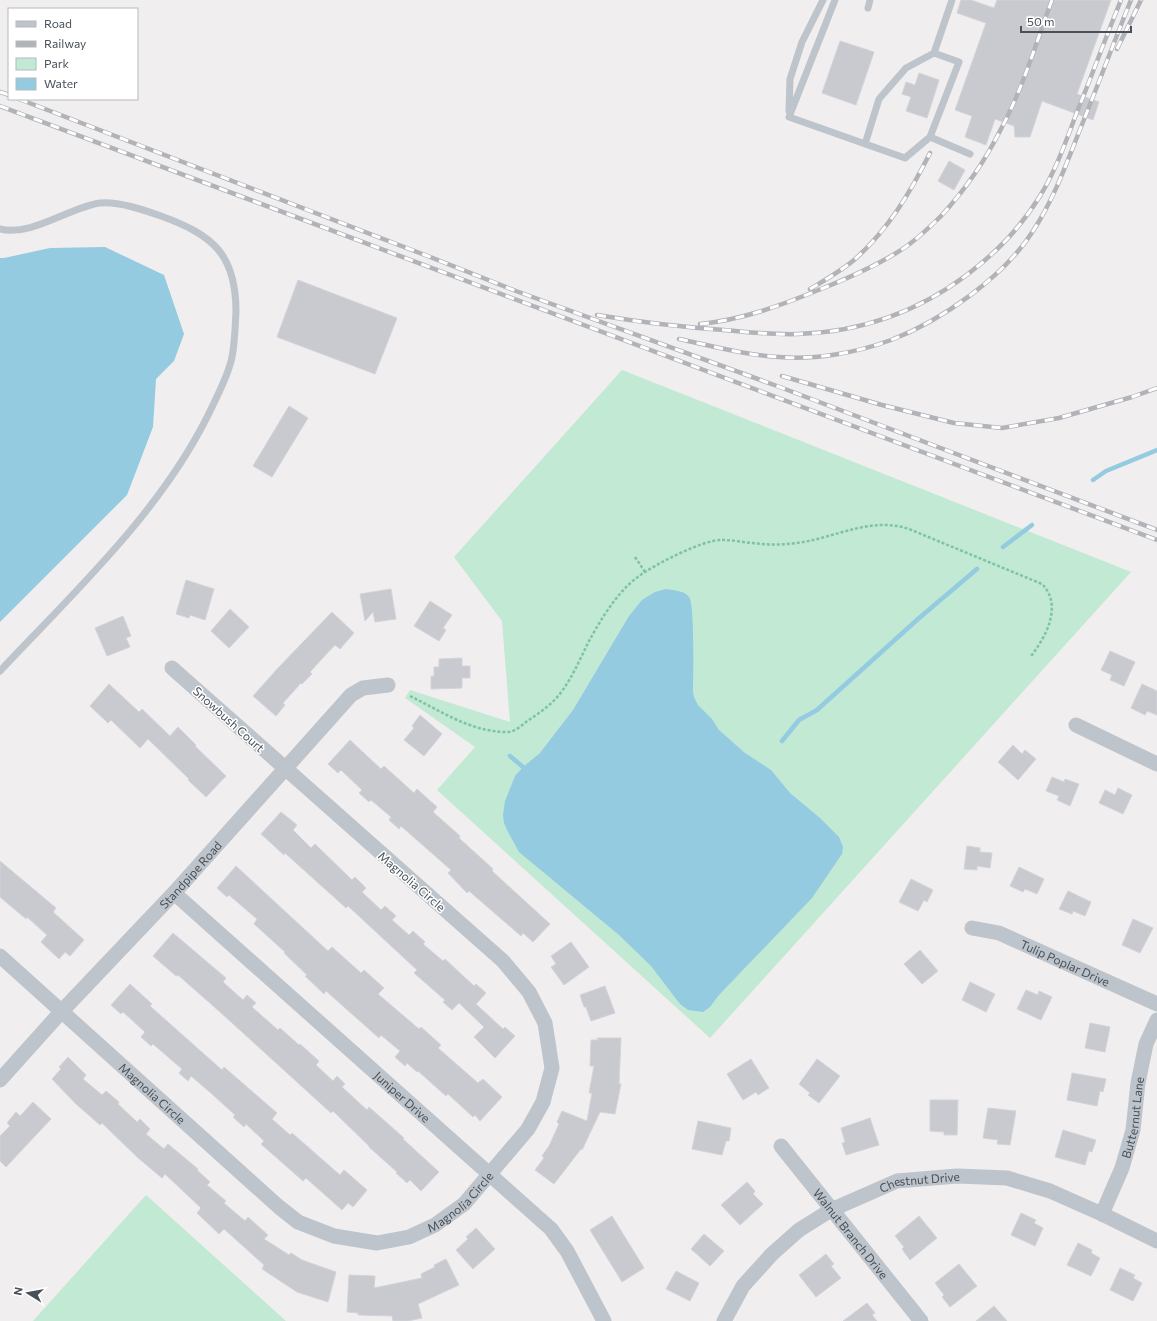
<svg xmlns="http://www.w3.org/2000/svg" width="1157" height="1321" viewBox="0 0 1157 1321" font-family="Commissioner,sans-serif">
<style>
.green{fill:#c1e9d4}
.water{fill:#94cbe1}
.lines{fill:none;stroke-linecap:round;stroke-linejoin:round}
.stream{stroke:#94cbe1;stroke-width:4.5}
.building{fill:#c9cad0;stroke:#d3d4d9}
.path{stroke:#7ec3a6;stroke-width:2.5;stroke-dasharray:3 2;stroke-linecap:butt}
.lane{stroke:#bec4cb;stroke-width:7}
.street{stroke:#bec4cb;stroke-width:15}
.rail-casing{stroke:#b1b3b8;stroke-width:4.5}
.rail{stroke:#fff;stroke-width:3;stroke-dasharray:9;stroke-linecap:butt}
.labels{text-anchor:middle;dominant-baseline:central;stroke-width:3;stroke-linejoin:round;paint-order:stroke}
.street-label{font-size:12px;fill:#485059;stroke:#fff}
</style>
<rect width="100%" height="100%" fill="#f0eeee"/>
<!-- green -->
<path class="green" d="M622 370 1131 572 710 1038 437 790 475 747 405 698 410 690 510 722 502 621 454 557Z
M146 1195 286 1321H33Z"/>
<!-- water -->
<path class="water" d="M105 247 164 275 184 334 174 361 156 379 153 427 127 495 0 622V258H4L50 248Z
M666 589C673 590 685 591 689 597 695 605 693 678 693 692L694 697 698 705 712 719 719 730 745 753 771 770 790 793 820 818 839 837 843 847 842 854 812 898 718 996 710 1007 703 1012 688 1010 680 1004 651 966 619 935 519 852 508 832 504 823 503 815 505 801 515 776 523 767 540 753 573 710 629 616 642 600 655 592Z"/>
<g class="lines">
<!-- stream -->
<path class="stream" d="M1093 480 1106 471 1157 450
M1003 547 1032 525
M782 741 799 720 817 710 918 619 977 569
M510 756 523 767"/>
</g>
<!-- building -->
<path class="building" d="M961 0H971L994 8 997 0H1111L1077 94 1099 102 1093 120 1042 101 1030 137H1015L1014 126 995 119 986 145 965 137 972 116 955 110 986 23 957 13Z
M840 41 874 52 856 105 822 93Z
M919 73 939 80 927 118 906 111 911 97 902 94 906 82 915 85Z
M949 161 965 170 954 190 938 181Z
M298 280 397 318 375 374 277 337Z
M289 406 308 418 272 477 253 466Z
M186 580 214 589 205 620 190 615 189 618 176 614Z
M391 589 396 619 375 622 373 612 365 621 360 594Z
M430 601 452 615 443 628 446 630 439 641 414 626Z
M230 609 249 627 229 648 211 631Z
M332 612 354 633 340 649 335 645 320 661 310 672 312 674 302 684 301 683 283 703 285 705 276 716 253 696 278 668Z
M123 616 131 636 126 638 130 647 107 656 95 628Z
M1110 651 1135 662 1124 686 1110 680 1112 675 1101 670Z
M462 658V666H470V678H462V688L431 689V676H434V667H439V659Z
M109 684 139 712 142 709 170 736 178 727 196 745 195 746 226 776 206 797 188 780 189 779 148 739 140 748 111 720 108 723 90 706Z
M1142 684 1157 691V715L1147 711 1145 715 1131 708Z
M420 715 442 734 424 756 404 740 414 728 412 726Z
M350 740 381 769 384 766 414 793 417 789 437 807 433 812 460 836 459 838 493 869 492 871 550 924 533 942 523 933 521 936 469 891 467 893 448 873 451 870 401 826 399 829 389 820 391 817 371 800 369 802 359 793 362 790 341 770 338 773 328 764Z
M1013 745 1022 754 1025 750 1036 759 1018 780 998 762Z
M1052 777 1064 782 1065 779 1079 784 1070 806 1057 800 1059 796 1046 791Z
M1118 788 1132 795 1123 814 1099 803 1105 790 1115 795Z
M281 812 297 825 293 830 311 848 315 844 352 880 355 877 366 888 362 892 381 910 385 906 396 916 392 920 409 935 413 931 425 942 423 944 443 961 445 959 474 986 476 984 486 993 476 1004 503 1029 505 1027 515 1036 495 1058 474 1037 484 1027 459 1003 452 1010 443 1002 445 1000 414 973 417 970 348 906 346 908 285 853 284 855 261 834Z
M967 846 980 848V852L992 853 990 868 977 866V870L964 869Z
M0 861 56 908 53 912 84 940 70 956 65 952 59 959 41 942 47 935 27 917 26 919 0 897Z
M236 866 328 951 332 947 361 973 364 970 384 988 378 994 419 1029 421 1027 441 1045 438 1048 478 1083 483 1079 502 1097 480 1121 475 1115 473 1117 448 1094 446 1096 418 1071 417 1072 407 1063 405 1066 395 1057 400 1051 381 1035 379 1038 326 991 324 994 305 976 307 975 284 953 285 952 254 924 257 919 229 895 227 897 217 888Z
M1019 867 1044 879 1037 894 1025 889 1023 892 1010 886Z
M911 879 933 890 927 902 924 900 918 911 899 902Z
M1068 891 1091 902 1085 916 1073 911 1072 914 1059 909Z
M1133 919 1153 928 1140 953 1122 945Z
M173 933 226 978 223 982 243 1000 247 995 256 1003 252 1007 278 1030 280 1028 299 1045 300 1044 319 1061 316 1065 333 1081 337 1076 345 1084 342 1087 367 1110 369 1107 404 1138 403 1139 439 1172 421 1191 410 1180 407 1183 396 1173 397 1172 369 1147V1146L333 1111 331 1113 220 1012 178 975 176 976 153 956Z
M571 942 589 967 564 985 551 967 556 964 551 956Z
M920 950 938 971 922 984 904 964Z
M970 982 995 994 986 1012 962 1000Z
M130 984 152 1004 150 1006 222 1070 224 1067 277 1113 272 1119 290 1135 292 1133 340 1175 344 1170 367 1190 353 1207 348 1203 342 1210 306 1178 303 1181 261 1144 264 1141 246 1124 244 1127 233 1117 235 1115 212 1094 191 1076 188 1081 179 1073 182 1069 153 1044 151 1046 141 1037 145 1032 123 1012 121 1014 111 1005Z
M605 986 615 1013 591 1021 586 1007H584L580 995Z
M1026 990 1038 995 1039 991 1052 997 1041 1020 1017 1009Z
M1090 1023 1110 1027 1105 1052 1085 1048Z
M597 1038H621L619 1084H621L615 1114 600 1112 582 1150 581 1149 554 1184 535 1170 544 1158 542 1156 549 1146 559 1124 557 1122 562 1111 587 1121 592 1093H589L594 1066H590L591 1040H598Z
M68 1057 86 1075 83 1079 102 1095 106 1091 119 1102 118 1104 137 1122 140 1119 150 1129 146 1134 164 1149 168 1144 198 1169 197 1170 210 1182 207 1185 226 1201 224 1203 245 1221 248 1217 268 1235 264 1239 289 1255 291 1253 302 1260 336 1272 328 1302 297 1292 262 1269 264 1265 224 1229 219 1234 197 1213 201 1208 165 1174 162 1178 137 1157 102 1123 100 1125 76 1104 52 1079 61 1069 59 1067Z
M751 1059 769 1088 758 1095 756 1092 743 1100 727 1074Z
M817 1059 840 1076 819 1103 808 1095 810 1093 799 1084Z
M1072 1073 1106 1079 1103 1092 1100 1091 1097 1106 1067 1100Z
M930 1100H958L957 1135H944V1132L930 1131Z
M33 1102 51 1119 6 1167 0 1161V1136L10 1126 7 1123 16 1112 20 1116Z
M988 1108 1016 1111 1010 1145 997 1144 998 1140 983 1138Z
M870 1118 879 1145 846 1155 842 1143 845 1142 841 1128Z
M698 1121 731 1128 729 1141H726L722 1155 692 1149Z
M1063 1130 1096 1140 1092 1152 1089 1151 1085 1165 1055 1157Z
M747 1182 755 1191 753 1194 763 1204 740 1225 721 1205Z
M1021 1213 1036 1220 1034 1223 1043 1228 1035 1246 1011 1235Z
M612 1216 644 1268 622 1282 590 1230Z
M919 1216 937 1238 910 1260 902 1249 904 1247 895 1236Z
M476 1228 495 1249 473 1269 456 1250 468 1239 466 1237Z
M704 1234 724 1251 710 1266 691 1249Z
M1078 1243 1092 1250 1091 1253 1100 1258 1091 1276 1067 1265Z
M826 1254 834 1264 831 1266 841 1278 816 1297 799 1275Z
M446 1259 459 1285 418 1304 422 1318 408 1321H393L392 1316 358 1315V1313L347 1312 349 1275 375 1276 374 1288 422 1278 421 1274 435 1267 434 1265Z
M959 1264 977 1286 950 1307 942 1297 944 1295 935 1283Z
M1120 1268 1135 1275 1133 1278 1142 1283 1133 1301 1110 1290Z
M676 1271 699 1283 690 1301 666 1289Z
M867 1303 875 1313 872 1315 877 1321H843Z
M994 1306 1007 1321H976Z"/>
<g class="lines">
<!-- path -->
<path class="path" d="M635 557 645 572
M410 696C441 711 469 731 505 732 513 733 520 727 526 722 539 713 553 704 562 691 573 676 580 659 588 643 601 619 617 592 639 576 654 565 704 539 722 540 732 540 742 542 752 543 767 545 782 545 797 543 835 538 871 516 909 529L1042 584C1063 605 1046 637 1031 656"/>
<!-- lane -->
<path class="lane" d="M835 0 789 117 905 158 930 137 959 62 934 53 952 0
M868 8 870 0
M789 111 790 79 802 42 823 0
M930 137 970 154
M865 144 879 99 906 68 934 53
M0 229C31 237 70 207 100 203 118 201 144 210 161 216 213 235 236 254 236 312 235 327 235 342 232 357 229 373 220 390 213 405 165 508 77 589 0 671"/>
<!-- street -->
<g class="street">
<path d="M1076 725 1157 764"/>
<path id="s1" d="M174 893 551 1229 567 1251 604 1321"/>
<path id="s2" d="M972 928 999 933 1157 1004"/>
<path id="s3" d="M0 956 279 1207 298 1222 334 1236 377 1243 409 1237 435 1225 464 1204 528 1129 543 1102 552 1068 545 1023 529 992 503 961 172 668"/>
<path id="s4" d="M0 1080 61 1012 174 893 351 695 363 688 388 685"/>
<path id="s5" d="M781 1146 921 1321"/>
<path id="s6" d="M1102 1214 1122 1168 1133 1130 1138 1083 1146 1044 1157 1020"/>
<path id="s7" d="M724 1321 743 1286 772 1254 799 1230 831 1210 897 1181 957 1176 1007 1178 1050 1191 1102 1214 1157 1241"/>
</g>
<!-- rail casing -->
<g class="rail-casing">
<path id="rail" d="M1117 49 1141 0
M0 92 9 95
M19 99 425 255 516 291 777 386 1157 530
M0 106 1157 540
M810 289C825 280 841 271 854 260 888 230 910 193 930 153
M597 315C639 322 681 327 724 330 748 332 773 335 798 334 861 332 918 312 968 274 998 251 1020 228 1040 196 1056 170 1066 141 1077 112 1092 75 1106 37 1121 0
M700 324C742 320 782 305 821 289 851 277 881 264 907 246 919 237 931 226 941 216 965 190 985 161 1001 129 1023 88 1036 43 1052 0
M679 339C712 346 745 355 779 357 815 360 856 353 891 340 941 321 1004 277 1033 231 1054 199 1067 162 1081 127 1098 85 1114 42 1131 0
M782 376 882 405 954 423 1002 428 1059 418 1132 397 1157 388"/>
</g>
<!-- rail -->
<use href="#rail" class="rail"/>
</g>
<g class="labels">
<!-- street labels -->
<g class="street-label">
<text transform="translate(229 719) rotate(42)">Snowbush Court</text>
<text stroke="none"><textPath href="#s4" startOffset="280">Standpipe Road</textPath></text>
<text transform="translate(412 881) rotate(41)">Magnolia Circle</text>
<text stroke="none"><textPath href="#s2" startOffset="100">Tulip Poplar Drive</textPath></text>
<text stroke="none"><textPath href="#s3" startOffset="205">Magnolia Circle</textPath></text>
<text stroke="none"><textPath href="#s1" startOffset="306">Juniper Drive</textPath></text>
<text stroke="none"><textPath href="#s6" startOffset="102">Butternut Lane</textPath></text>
<text stroke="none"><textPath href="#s7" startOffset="251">Chestnut Drive</textPath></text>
<text stroke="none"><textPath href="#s3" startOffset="577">Magnolia Circle</textPath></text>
<text stroke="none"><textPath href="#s5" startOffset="112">Walnut Branch Drive</textPath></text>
</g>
</g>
<!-- legend -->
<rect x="8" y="8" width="130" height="92" fill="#ffffff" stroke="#b6b9bd"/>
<rect x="16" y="21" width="20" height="6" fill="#bec4cb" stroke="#b6b9bd"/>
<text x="44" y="28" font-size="12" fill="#485059">Road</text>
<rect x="16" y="41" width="20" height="6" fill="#b1b3b8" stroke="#b6b9bd"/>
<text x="44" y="48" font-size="12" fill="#485059">Railway</text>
<rect x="16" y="58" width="20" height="12" fill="#c1e9d4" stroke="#b6b9bd"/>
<text x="44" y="68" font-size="12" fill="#485059">Park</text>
<rect x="16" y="78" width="20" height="12" fill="#94cbe1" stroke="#b6b9bd"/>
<text x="44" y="88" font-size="12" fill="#485059">Water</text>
<!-- north arrow -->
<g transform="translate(28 1293) rotate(281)" stroke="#ffffff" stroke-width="3" paint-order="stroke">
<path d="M0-3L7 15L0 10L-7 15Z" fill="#485059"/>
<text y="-6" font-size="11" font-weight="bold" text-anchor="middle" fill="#485059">N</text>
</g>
<!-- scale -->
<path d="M1021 26v6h110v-6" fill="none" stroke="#485059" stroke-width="2"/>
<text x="1027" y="26" font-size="12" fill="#485059" stroke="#ffffff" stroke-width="3" paint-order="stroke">50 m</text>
</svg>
